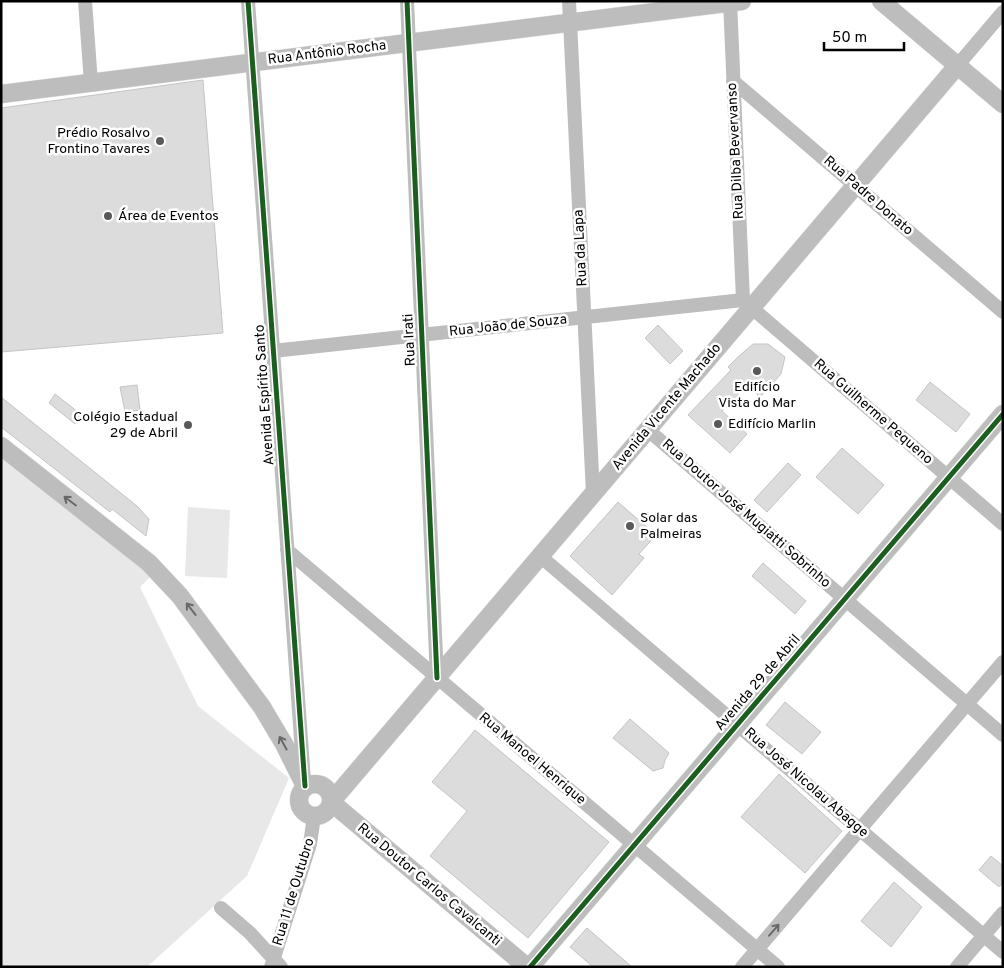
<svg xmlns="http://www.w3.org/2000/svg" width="1004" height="968" viewBox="0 0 1004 968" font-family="Overpass,sans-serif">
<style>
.green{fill:#e8e8e8}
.building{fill:#dcdcdc;stroke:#c4c4c4}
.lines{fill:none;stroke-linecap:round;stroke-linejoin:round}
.major-casing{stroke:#dbdbdb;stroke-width:19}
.minor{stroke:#bdbdbd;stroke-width:14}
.major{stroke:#bdbdbd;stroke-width:18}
.cycleway-casing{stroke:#fff;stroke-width:8}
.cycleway{stroke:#1b5e20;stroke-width:5}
.oneway{stroke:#686868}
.poi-dot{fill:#595959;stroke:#fff;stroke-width:2}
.labels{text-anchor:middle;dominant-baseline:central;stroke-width:5;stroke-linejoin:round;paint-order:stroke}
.street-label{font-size:14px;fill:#000;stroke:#fff}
.poi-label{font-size:14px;fill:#000;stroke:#fff;text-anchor:start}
</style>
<rect width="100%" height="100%" fill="#fff"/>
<!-- green -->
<path class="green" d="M1 454 156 571 140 587 198 706 289 778 247 876 147 967H1Z
M188 507 230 510 227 578 185 576Z"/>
<!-- building -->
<path class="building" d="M203 80 223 333 1 352V108Z
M658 325 683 351 670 364 645 338Z
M753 344H768L785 357 781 374 760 397 747 385 722 411 747 434 730 453 688 415 731 370 728 367 738 357Z
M930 382 970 414 956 432 916 400Z
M137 385 140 410 125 412 120 387Z
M55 394 82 415 75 424 49 403Z
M1 397 137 506 149 519 146 536 112 509 110 512 1 427Z
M842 448 884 485 858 514 816 477Z
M788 463 801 475 767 512 754 500Z
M618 502 656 535 639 554 644 558 612 595 570 556Z
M763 563 806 601 795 614 752 576Z
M785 702 821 732 802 754 766 725Z
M630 719 669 753 665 760 663 768 653 771 613 738Z
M475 730 609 842 528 938 430 856 467 811 432 782Z
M779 774 842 831 805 873 741 817Z
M991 856 1003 866V882L999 887 979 870Z
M894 882 922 907 891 947 861 921Z
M587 928 632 967H593L570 947Z"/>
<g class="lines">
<!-- major casing -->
<g class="major-casing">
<path id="major" d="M881 1 1003 104
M1 94 742 1
M1 446 149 563 180 596 262 707 284 744 305 786
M299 800a16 16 0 1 1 32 0a16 16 0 1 1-32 0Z
M527 967 331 802 957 66
M530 967 1003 414"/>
</g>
<!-- minor -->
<path class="minor" d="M85 1 91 83
M248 1 304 781
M407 1 437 678
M569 1 593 494
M730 1 743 300
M957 66 1003 12
M733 81 1003 312
M745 302 1003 524
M273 351 743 300
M648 430 1003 735
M287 550 778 967
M540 556 1003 952
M221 908 250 933 281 967
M271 967 310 844 314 816
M742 967 1003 662
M957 967 1003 913"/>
<!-- major -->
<use href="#major" class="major"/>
<!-- cycleway casing -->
<g class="cycleway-casing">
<path id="cycleway" d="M248 1 305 786
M407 1 437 678
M530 967 1003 414"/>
</g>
<!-- cycleway -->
<use href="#cycleway" class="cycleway"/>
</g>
<!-- one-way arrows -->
<defs><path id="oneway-shaft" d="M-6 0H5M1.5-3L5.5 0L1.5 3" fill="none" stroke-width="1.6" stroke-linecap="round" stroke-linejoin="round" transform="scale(1.25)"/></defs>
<g class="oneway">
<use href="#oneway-shaft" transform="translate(70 501) rotate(-143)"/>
<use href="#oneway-shaft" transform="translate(191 609) rotate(-128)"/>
<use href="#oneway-shaft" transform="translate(283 743) rotate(-119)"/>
<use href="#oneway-shaft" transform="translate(774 930) rotate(-49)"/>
</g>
<!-- markers -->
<g class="poi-dot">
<circle cx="160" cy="141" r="5"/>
<circle cx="108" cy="216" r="5"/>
<circle cx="757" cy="371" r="5"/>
<circle cx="718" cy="424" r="5"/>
<circle cx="188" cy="425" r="5"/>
<circle cx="630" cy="526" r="5"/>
</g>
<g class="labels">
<!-- street labels -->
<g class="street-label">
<text transform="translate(327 53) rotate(-7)">Rua Antônio Rocha</text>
<text transform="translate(736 151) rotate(-93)">Rua Dilba Bevervanso</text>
<text transform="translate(868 196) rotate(41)">Rua Padre Donato</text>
<text transform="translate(581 248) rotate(-93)">Rua da Lapa</text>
<text transform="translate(508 326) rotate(-6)">Rua João de Souza</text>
<text transform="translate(410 340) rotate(-93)">Rua Irati</text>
<text transform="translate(265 395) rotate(-94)">Avenida Espírito Santo</text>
<text transform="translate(667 407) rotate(-50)">Avenida Vicente Machado</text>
<text transform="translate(873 412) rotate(41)">Rua Guilherme Pequeno</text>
<text transform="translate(746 514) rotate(41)">Rua Doutor José Mugiatti Sobrinho</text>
<text transform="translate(758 683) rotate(-49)">Avenida 29 de Abril</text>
<text transform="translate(532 759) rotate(40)">Rua Manoel Henrique</text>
<text transform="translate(806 783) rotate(41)">Rua José Nicolau Abagge</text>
<text transform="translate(429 885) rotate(40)">Rua Doutor Carlos Cavalcanti</text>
<text transform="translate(294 892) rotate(-73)">Rua 11 de Outubro</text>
</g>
<!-- poi labels -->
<g class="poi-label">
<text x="150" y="133" text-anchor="end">Prédio Rosalvo<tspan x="150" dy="16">Frontino Tavares</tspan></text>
<text x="118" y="216">Área de Eventos</text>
<text x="757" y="387" text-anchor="middle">Edifício<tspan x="757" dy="16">Vista do Mar</tspan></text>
<text x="178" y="417" text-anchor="end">Colégio Estadual<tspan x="178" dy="16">29 de Abril</tspan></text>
<text x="728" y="424">Edifício Marlin</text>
<text x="640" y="518">Solar das<tspan x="640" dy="16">Palmeiras</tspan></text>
</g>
</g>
<!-- border -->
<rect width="1004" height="968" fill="none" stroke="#000000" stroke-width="5"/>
<!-- scale -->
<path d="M824 42v8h80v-8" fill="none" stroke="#000000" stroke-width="2.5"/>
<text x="832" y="42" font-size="15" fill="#000000" stroke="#ffffff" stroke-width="4" paint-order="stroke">50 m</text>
</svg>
